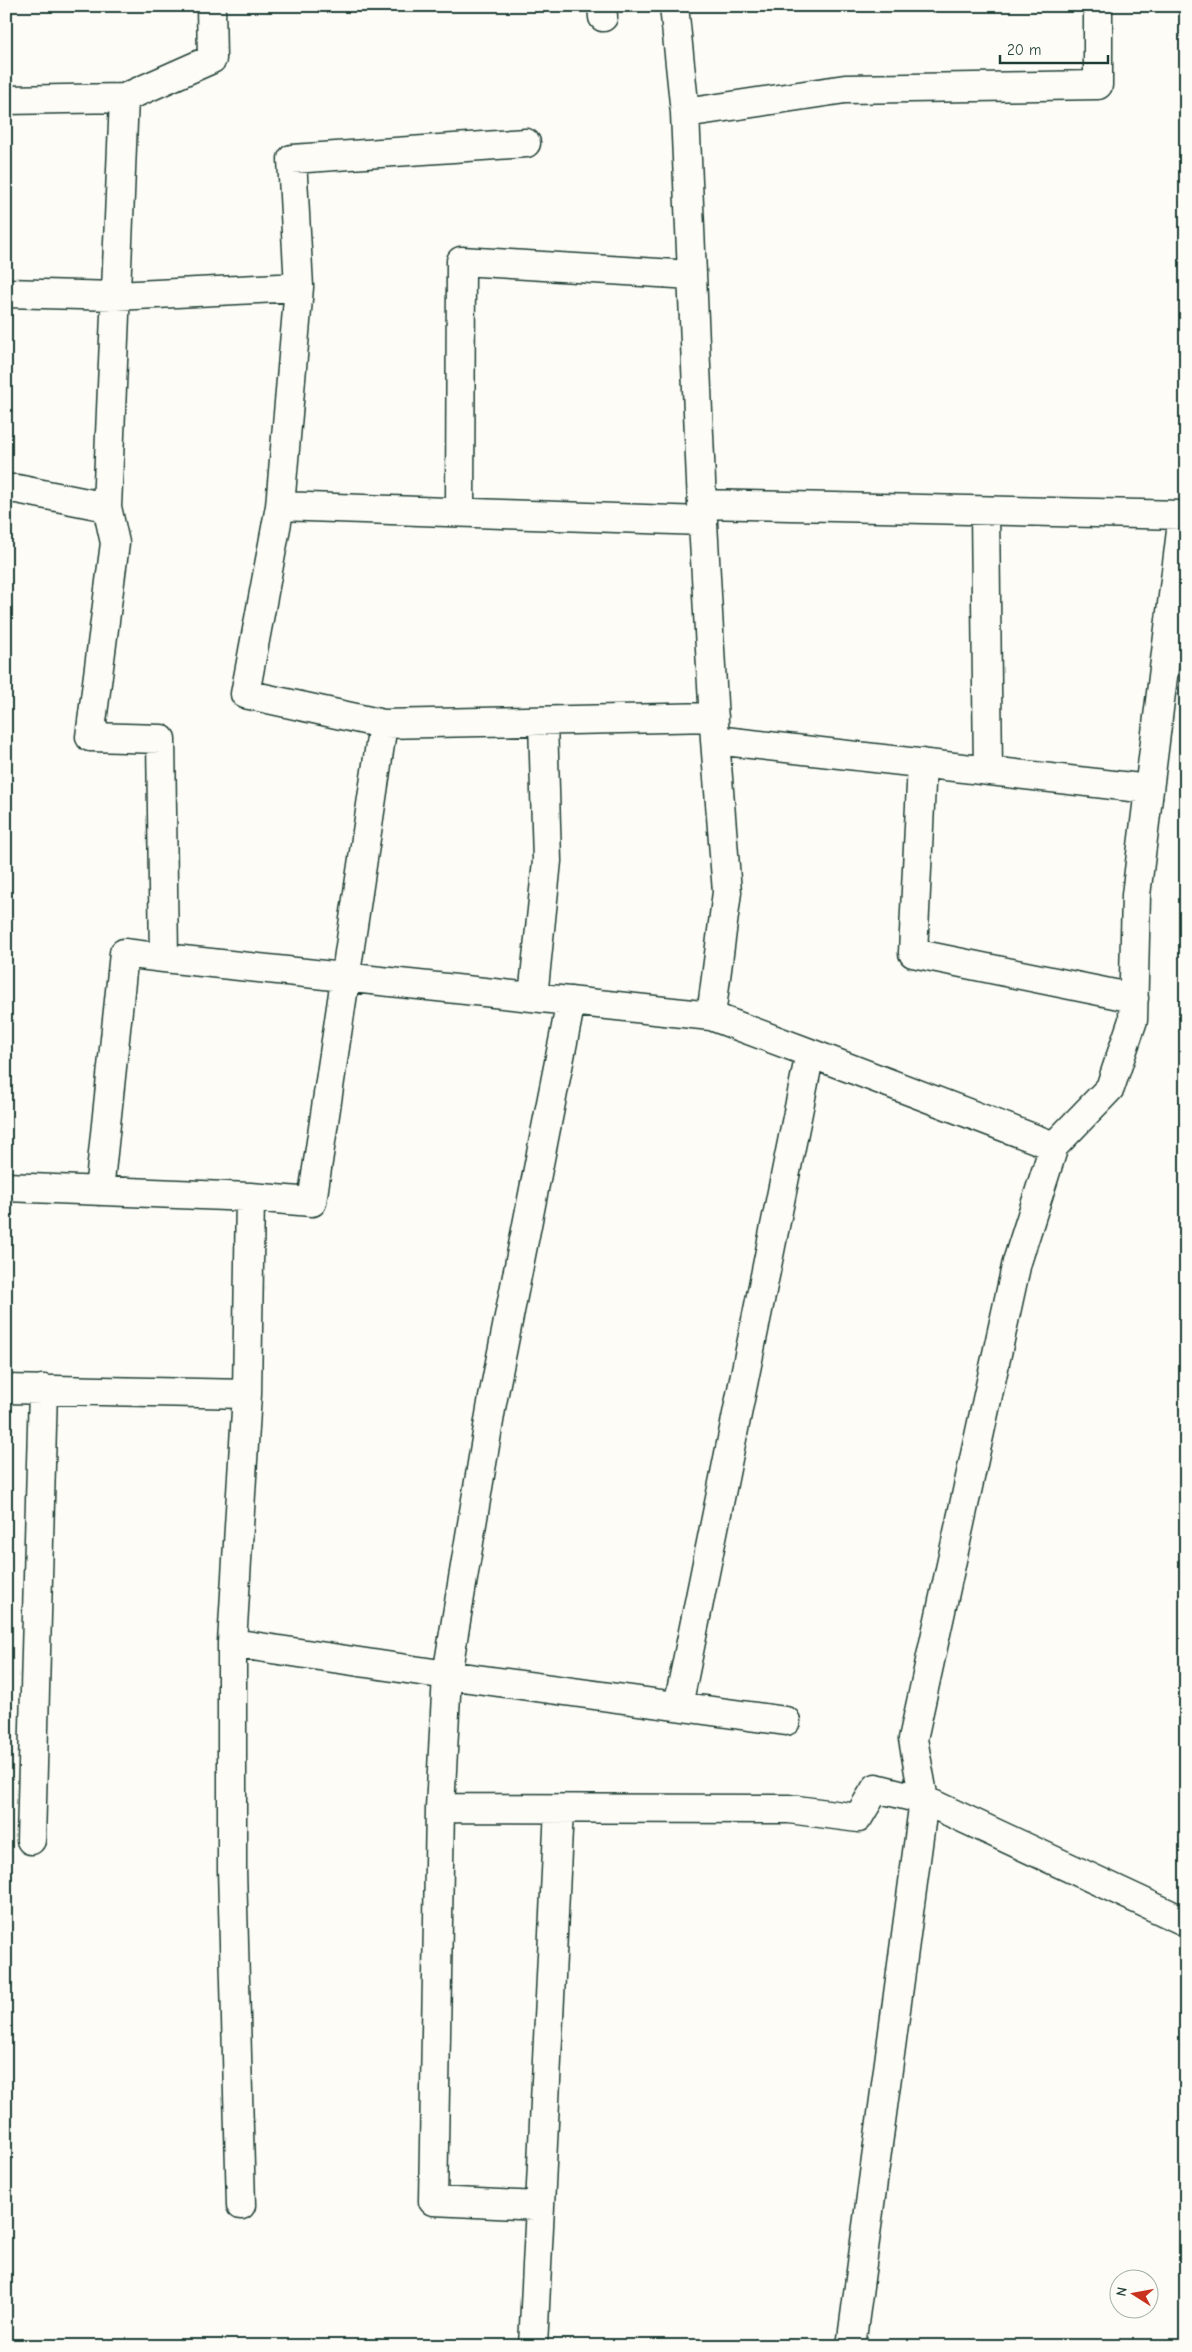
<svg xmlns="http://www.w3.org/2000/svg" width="1192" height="2352" viewBox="0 0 1192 2352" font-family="'Comic Neue',sans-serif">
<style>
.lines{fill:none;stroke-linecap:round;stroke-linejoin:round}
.street-casing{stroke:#1f3d34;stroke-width:31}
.street{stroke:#fdfcf7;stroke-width:28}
</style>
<rect width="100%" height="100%" fill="#fdfcf7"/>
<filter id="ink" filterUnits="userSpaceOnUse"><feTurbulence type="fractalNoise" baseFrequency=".02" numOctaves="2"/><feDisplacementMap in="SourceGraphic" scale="10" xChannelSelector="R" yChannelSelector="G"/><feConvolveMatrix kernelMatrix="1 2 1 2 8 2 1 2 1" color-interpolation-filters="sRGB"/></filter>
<g filter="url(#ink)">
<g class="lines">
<!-- street casing -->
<g class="street-casing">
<path id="street" d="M602 6 603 17
M674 6 685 113 845 89 1098 85V6
M124 98 107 507 115 543 90 737 161 739 164 958 711 1016 810 1053 678 1706
M6 100 124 98 212 59 211 6
M685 113 702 504 1183 515 1136 895 1133 1020 1110 1088 1054 1146
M6 293 116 296 299 287 292 159 526 143
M6 489H17L107 507
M702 504 715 740 1149 789
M280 506 299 287
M985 511 988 771
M460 512 461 261 692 275
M702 521 280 506 245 694 383 724 714 717
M922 763 913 953 1134 998
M533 997 547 861 543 721
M571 1001 492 1403 447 1675 786 1721
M711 1016 727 892 715 740
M810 1053 1054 1146 1017 1262 913 1739 924 1800 851 2346
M6 1187 250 1197
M99 1191 124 953 164 958
M6 1389 247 1394 232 1643 447 1675 440 1808 433 2201 540 2206 559 1809
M247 1394 250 1197 312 1202 383 724
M232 1643V1869L241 2205
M440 1808 789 1809 858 1818 876 1788 924 1800 1186 1922
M31 1840 43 1389
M533 2346 540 2206"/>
</g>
<!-- street -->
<use href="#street" class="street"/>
</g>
</g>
<!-- margin -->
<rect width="1192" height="2352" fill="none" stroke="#fdfcf7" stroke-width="25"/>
<rect x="12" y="12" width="1167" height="2327" fill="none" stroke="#1f3d34" stroke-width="2" filter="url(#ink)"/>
<!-- north arrow -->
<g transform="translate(1134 2294) rotate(281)"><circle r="24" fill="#fdfcf7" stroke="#a4b0a9"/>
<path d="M0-4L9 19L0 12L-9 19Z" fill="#c8321e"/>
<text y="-8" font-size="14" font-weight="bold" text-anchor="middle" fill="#1f3d34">N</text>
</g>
<!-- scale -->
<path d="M1000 55v8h108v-8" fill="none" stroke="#1f3d34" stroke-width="2.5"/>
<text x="1007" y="55" font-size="15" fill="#1f3d34" stroke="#fdfcf7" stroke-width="4" paint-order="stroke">20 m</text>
</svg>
